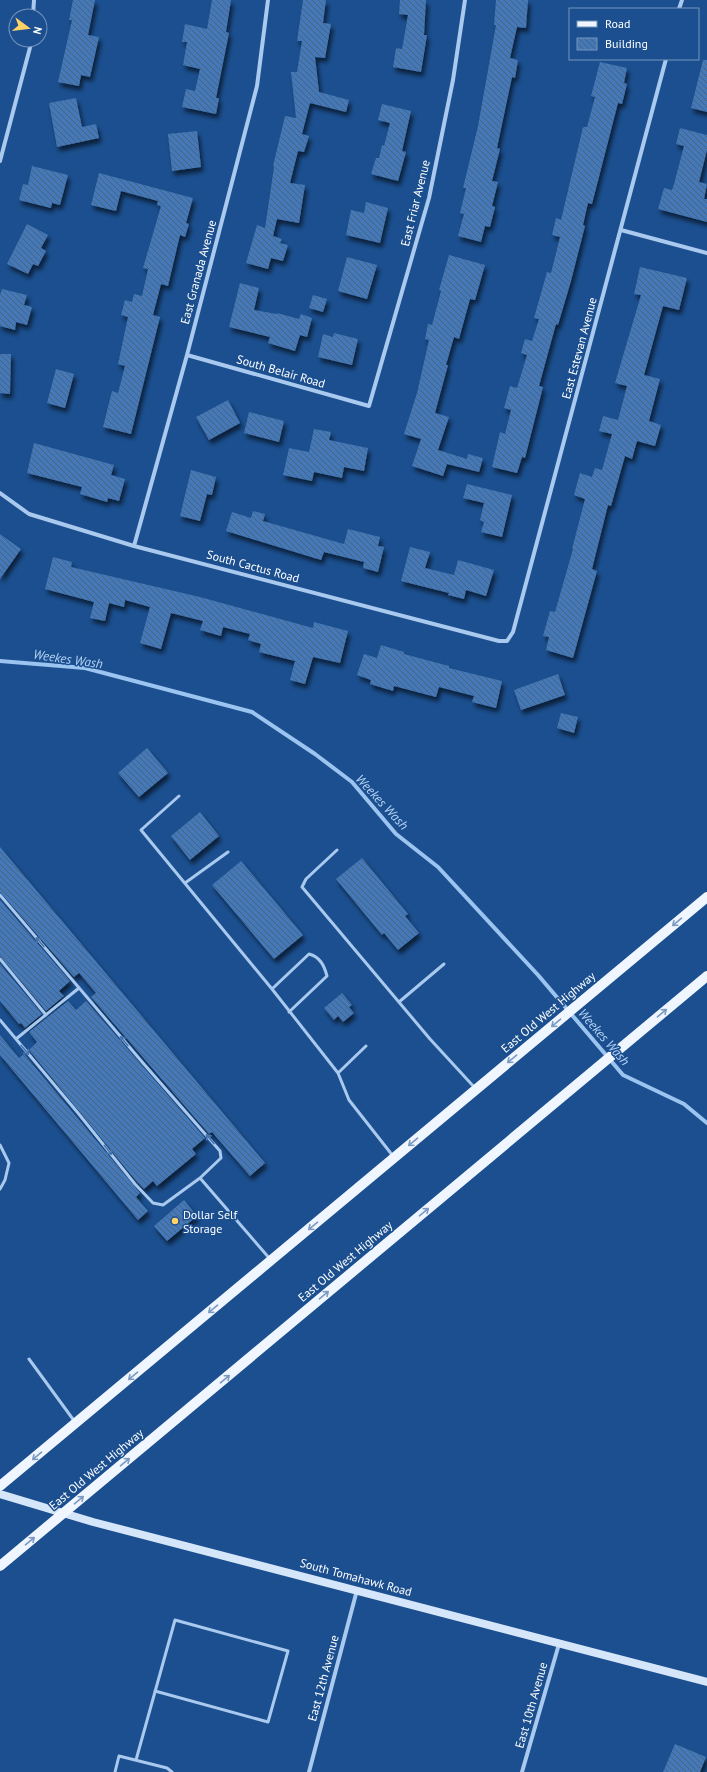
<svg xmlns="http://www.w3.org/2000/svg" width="707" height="1772" viewBox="0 0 707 1772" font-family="'PT Sans',sans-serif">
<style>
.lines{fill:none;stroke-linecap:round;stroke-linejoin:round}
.stream{stroke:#9cc4f0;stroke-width:4}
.building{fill:url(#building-back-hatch);filter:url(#shadow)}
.service{stroke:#a9c9ee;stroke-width:3}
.minor{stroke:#a9c9ee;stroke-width:4}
.secondary{stroke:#d6e6fa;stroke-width:8}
.primary{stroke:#f0f6ff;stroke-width:10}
.oneway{stroke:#7b9ac1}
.oneway2{stroke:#4674ac}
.poi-dot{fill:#ffd166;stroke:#1b4f8f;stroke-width:1.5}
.labels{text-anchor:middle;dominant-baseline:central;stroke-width:3;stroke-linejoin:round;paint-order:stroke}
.street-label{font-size:12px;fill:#fff;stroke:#1b4f8f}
.poi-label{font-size:12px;fill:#fff;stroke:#1b4f8f;text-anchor:start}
.water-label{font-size:13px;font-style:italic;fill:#b5d3f5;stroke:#1b4f8f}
</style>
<defs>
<pattern id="building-back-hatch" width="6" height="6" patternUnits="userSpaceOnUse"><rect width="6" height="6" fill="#4478b7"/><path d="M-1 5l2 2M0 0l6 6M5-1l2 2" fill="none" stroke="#486282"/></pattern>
<filter id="shadow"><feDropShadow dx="2.5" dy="4.5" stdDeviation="2" flood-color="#0009"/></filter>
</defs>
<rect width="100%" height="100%" fill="#1b4f8f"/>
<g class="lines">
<!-- stream -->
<path class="stream" d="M0 661 85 668 252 712 315 754 352 782 396 834 438 867 538 975 623 1075 684 1104 707 1123"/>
</g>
<!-- building -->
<path class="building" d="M73 0H95L88 35 99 37 90 77 81 75 79 86 58 82 72 20H69Z
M212 0H231L226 32 229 33 216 98H219L216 114 182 107 186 89 195 91 200 69 183 65 187 42H182L185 24 207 29Z
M303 0H326L323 23 331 24 325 58 315 57 319 92 349 100 346 112 310 103 302 134 309 136 304 152 298 151 290 183 305 185 299 223 277 219 273 236 282 239 280 243 288 245 283 261 271 258 268 269 246 263 257 225 265 228 274 167 273 166 285 116 296 118 291 72H297L302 41H297Z
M400 0H426L424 35H427L421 72 393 67 396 48 402 49 408 15 399 14Z
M496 0H528L526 28 517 27 510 58 518 60 515 78 512 77 497 148 500 149 492 181 498 182 492 206 495 207 490 227 485 226 481 242 458 236 464 214 460 213 466 188H463L478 126 496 25H494Z
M703 60H707V112L691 108Z
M600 62 627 68 624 83 627 84 622 104 618 103 592 204 588 203 583 225 585 226 571 281 558 325 556 324 539 386 543 387 525 458 522 457 517 473 492 467 500 432 505 434 511 410 504 408 510 386 517 388 527 355 521 353 525 339 532 341 539 319 534 318 547 272 551 273 560 237 552 235 556 218 561 220 583 127H587L595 97 591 96Z
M76 98 82 127 96 124 99 138 57 147 49 103Z
M382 104 411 111 402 151 406 152 398 181 371 174 376 158H379L382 145 384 146 390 123 378 120Z
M680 128 707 135V150L699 182 707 184 704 199H707V222L658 209 664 188 672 190 674 184 684 146 676 144Z
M197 131 201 167 172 171 168 134Z
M32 166 68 175 60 205 52 203 51 208 19 200 23 184 28 185Z
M99 173 193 198 186 223 189 224 185 237 180 235 168 286 161 284 153 315 160 317 131 434 103 427 112 391 118 393 125 366 118 364 128 317 121 315 125 300 132 302 134 294 142 296 148 269 143 268 161 206 157 205 158 201 121 191 116 211 91 205Z
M366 202 388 208 380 243 346 235 351 210 364 213Z
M27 224 48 235 41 248 46 251 38 266 33 264 28 274 7 264Z
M449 255 485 265 475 300 470 299 459 339 454 337 446 365H448L435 413 449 417 438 450 467 459 468 454 483 458 479 472 447 464 443 476 412 466 421 439 404 434 417 393 429 340 425 339 428 324 432 325 441 291 439 290Z
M347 257 377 265 367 299 338 291Z
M640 267 687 278 679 310 663 306 644 375 660 379 649 421 661 425 655 446 637 441 632 459 625 456 611 506 608 505 592 569 597 571 573 658 546 650 549 637 543 636 550 611 555 612 573 549H572L585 499 574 495 580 473 592 477 595 468 602 470 612 434 599 431 603 416 618 420 627 386 615 383 641 295 634 294Z
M240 283 259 288 254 310 277 314V313L299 319 301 314 312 318 307 337 300 335 295 351 268 343 270 337 229 327Z
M2 289 27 295 24 305 32 307 27 325 16 322 15 330 0 326V295Z
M313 295 327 299 323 312 309 308Z
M334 333 358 339 352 365 318 357 323 334 333 337Z
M0 354H11L10 394 0 393Z
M56 369 74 374 65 408 47 403Z
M228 400 240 423 209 440 196 417Z
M249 412 284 421 279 442 244 433Z
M314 429 331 432 329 440 368 448 364 471 344 467 342 478 314 472 312 481 283 475 289 448 309 452Z
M34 443 114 465 111 475 125 479 119 501 108 498 107 502 80 494 82 487 27 473Z
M191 470 216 477 212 495 207 494 200 521 180 516Z
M467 484 512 495 502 537 481 532 484 522 480 520 484 503 463 498Z
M253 511 265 514 263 521 344 544 348 529 380 537 378 546 384 547 378 572 363 568 364 562 324 552 321 560 226 531 232 512 251 518Z
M0 534 21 549 0 579Z
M410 547 430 552 425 568 454 575 458 560 494 570 486 596 466 590 464 599 448 595 449 593 401 581Z
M53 557 72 562 71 567 200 597 313 628 314 622 348 631 340 663 313 657 305 684 290 680 295 661 259 652 261 644 248 640 250 634 223 627 221 636 200 630 203 621 171 613 161 649 140 643 150 607 125 600 124 607 109 603 105 621 90 618 94 602 45 589Z
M381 645 404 652V654L449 666V668L502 681 496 708 472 702 474 696 439 687 436 697 394 686 393 691 370 684 371 680 357 675 364 654 377 658Z
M558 674 565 695 521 710 514 690Z
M561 713 578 717 574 733 557 728Z
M147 748 168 773 139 797 118 773Z
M200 812 219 836 190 860 171 836Z
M0 847 265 1163 250 1176 212 1132 209 1134 91 997 96 993 79 973 74 977 0 892Z
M362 858 408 914 405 916 419 933 398 950 384 933 382 935 336 879Z
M241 861 303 935 274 959 212 885Z
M0 900 70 981 59 991 64 996 46 1011 0 956Z
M0 964 42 1014 25 1028 21 1023 19 1024 0 1001Z
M342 993 352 1005 349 1007 354 1013 343 1022 338 1016 334 1020 324 1008Z
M68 1001 76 1010 86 1001 205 1138 192 1149 196 1154 157 1186 153 1181 144 1189 137 1182 29 1050 37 1042 29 1032Z
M0 1035 19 1058 24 1054 140 1193 136 1197 148 1211 138 1220 0 1055Z
M184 1200 197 1216 167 1241 154 1226Z
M675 1744 706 1757 700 1772H663Z"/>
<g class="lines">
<!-- service -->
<path class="service" d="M179 796 141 830 272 989 338 1073 349 1100 393 1156
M337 850 306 879 302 887 430 1039 475 1088
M185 883 228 852
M0 895 143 1063 220 1151 221 1158 200 1178 163 1205 153 1203 135 1184 78 1113 0 1020
M0 959 46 1015
M272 989 309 954C320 957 324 965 327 976L289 1012
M399 1002 444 964
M16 1039 79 988
M338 1073 366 1046
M0 1145 9 1163 5 1180 0 1189
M200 1178 270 1259
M29 1359 75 1422
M136 1760 175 1620 288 1651 268 1722 155 1691
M115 1772 119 1756 167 1768 172 1772"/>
<!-- minor -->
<path class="minor" d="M679 9 682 0
M33 16 34 0
M0 161 32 40
M621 230 707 253
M187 355 369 406 429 198 453 80 465 0
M0 493 29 514 134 546 499 641H507L513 632 666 59
M134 546 187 355 257 86 268 0
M309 1772 357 1590
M522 1772 559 1644"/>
<!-- secondary -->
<path class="secondary" d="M0 1494 93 1522 707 1682"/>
<!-- primary -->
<path class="primary" d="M0 1486 707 897
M0 1566 707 976"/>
</g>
<!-- one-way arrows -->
<defs><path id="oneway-shaft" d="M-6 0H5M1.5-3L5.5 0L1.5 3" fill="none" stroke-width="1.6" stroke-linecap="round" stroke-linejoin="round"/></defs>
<g class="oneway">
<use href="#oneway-shaft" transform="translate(677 922) rotate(140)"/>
<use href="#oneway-shaft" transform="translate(662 1013) rotate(-40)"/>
<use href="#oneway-shaft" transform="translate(556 1023) rotate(140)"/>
<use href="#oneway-shaft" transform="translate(512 1059) rotate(140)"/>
<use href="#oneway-shaft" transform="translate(413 1142) rotate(140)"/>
<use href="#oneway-shaft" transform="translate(424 1212) rotate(-40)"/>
<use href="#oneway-shaft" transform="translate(313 1226) rotate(140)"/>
<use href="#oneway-shaft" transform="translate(324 1295) rotate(-40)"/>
<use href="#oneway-shaft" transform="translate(213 1309) rotate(140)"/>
<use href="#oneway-shaft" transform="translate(133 1376) rotate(140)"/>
<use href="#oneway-shaft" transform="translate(225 1379) rotate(-40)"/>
<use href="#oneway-shaft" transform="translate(37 1456) rotate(140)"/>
<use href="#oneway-shaft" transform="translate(125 1462) rotate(-40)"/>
<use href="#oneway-shaft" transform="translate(79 1500) rotate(-40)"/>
<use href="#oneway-shaft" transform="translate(30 1541) rotate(-40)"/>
</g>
<g class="oneway2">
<use href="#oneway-shaft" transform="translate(40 942) rotate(-130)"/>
<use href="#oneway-shaft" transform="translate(124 1041) rotate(-130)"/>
<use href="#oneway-shaft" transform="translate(25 1050) rotate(50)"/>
<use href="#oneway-shaft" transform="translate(210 1139) rotate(-131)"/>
<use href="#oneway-shaft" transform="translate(108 1150) rotate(51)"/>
</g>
<!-- markers -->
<circle class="poi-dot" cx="175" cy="1221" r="4"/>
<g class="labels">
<!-- street labels -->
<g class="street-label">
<text transform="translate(415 203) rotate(-76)">East Friar Avenue</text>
<text transform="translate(198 272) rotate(-75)">East Granada Avenue</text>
<text transform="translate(579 348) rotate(-75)">East Estevan Avenue</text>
<text transform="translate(281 371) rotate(16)">South Belair Road</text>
<text transform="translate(253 566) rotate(15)">South Cactus Road</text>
<text transform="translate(548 1012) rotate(-40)">East Old West Highway</text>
<text transform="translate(345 1261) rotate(-40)">East Old West Highway</text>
<text transform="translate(96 1469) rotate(-40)">East Old West Highway</text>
<text transform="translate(356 1577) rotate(15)">South Tomahawk Road</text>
<text transform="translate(323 1678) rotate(-75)">East 12th Avenue</text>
<text transform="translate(531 1705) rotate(-74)">East 10th Avenue</text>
</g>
<!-- poi labels -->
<g class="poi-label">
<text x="183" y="1214">Dollar Self<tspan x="183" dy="14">Storage</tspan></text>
</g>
<!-- water labels -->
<g class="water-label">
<text transform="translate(68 659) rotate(8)">Weekes Wash</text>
<text transform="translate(382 802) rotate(47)">Weekes Wash</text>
<text transform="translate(604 1037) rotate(49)">Weekes Wash</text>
</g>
</g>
<!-- legend -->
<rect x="569" y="8" width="130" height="52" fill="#1b4f8f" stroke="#7695bc"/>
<rect x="577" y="21" width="20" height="6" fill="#f0f6ff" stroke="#7695bc"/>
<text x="605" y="28" font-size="12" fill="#ffffff">Road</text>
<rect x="577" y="38" width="20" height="12" fill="url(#building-back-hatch)" stroke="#7695bc"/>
<text x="605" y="48" font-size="12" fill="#ffffff">Building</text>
<!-- north arrow -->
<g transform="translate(28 28) rotate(105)"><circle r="19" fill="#1b4f8f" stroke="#7695bc"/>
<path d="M0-3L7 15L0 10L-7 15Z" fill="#ffd166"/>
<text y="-6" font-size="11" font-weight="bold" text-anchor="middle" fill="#ffffff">N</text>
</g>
</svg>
